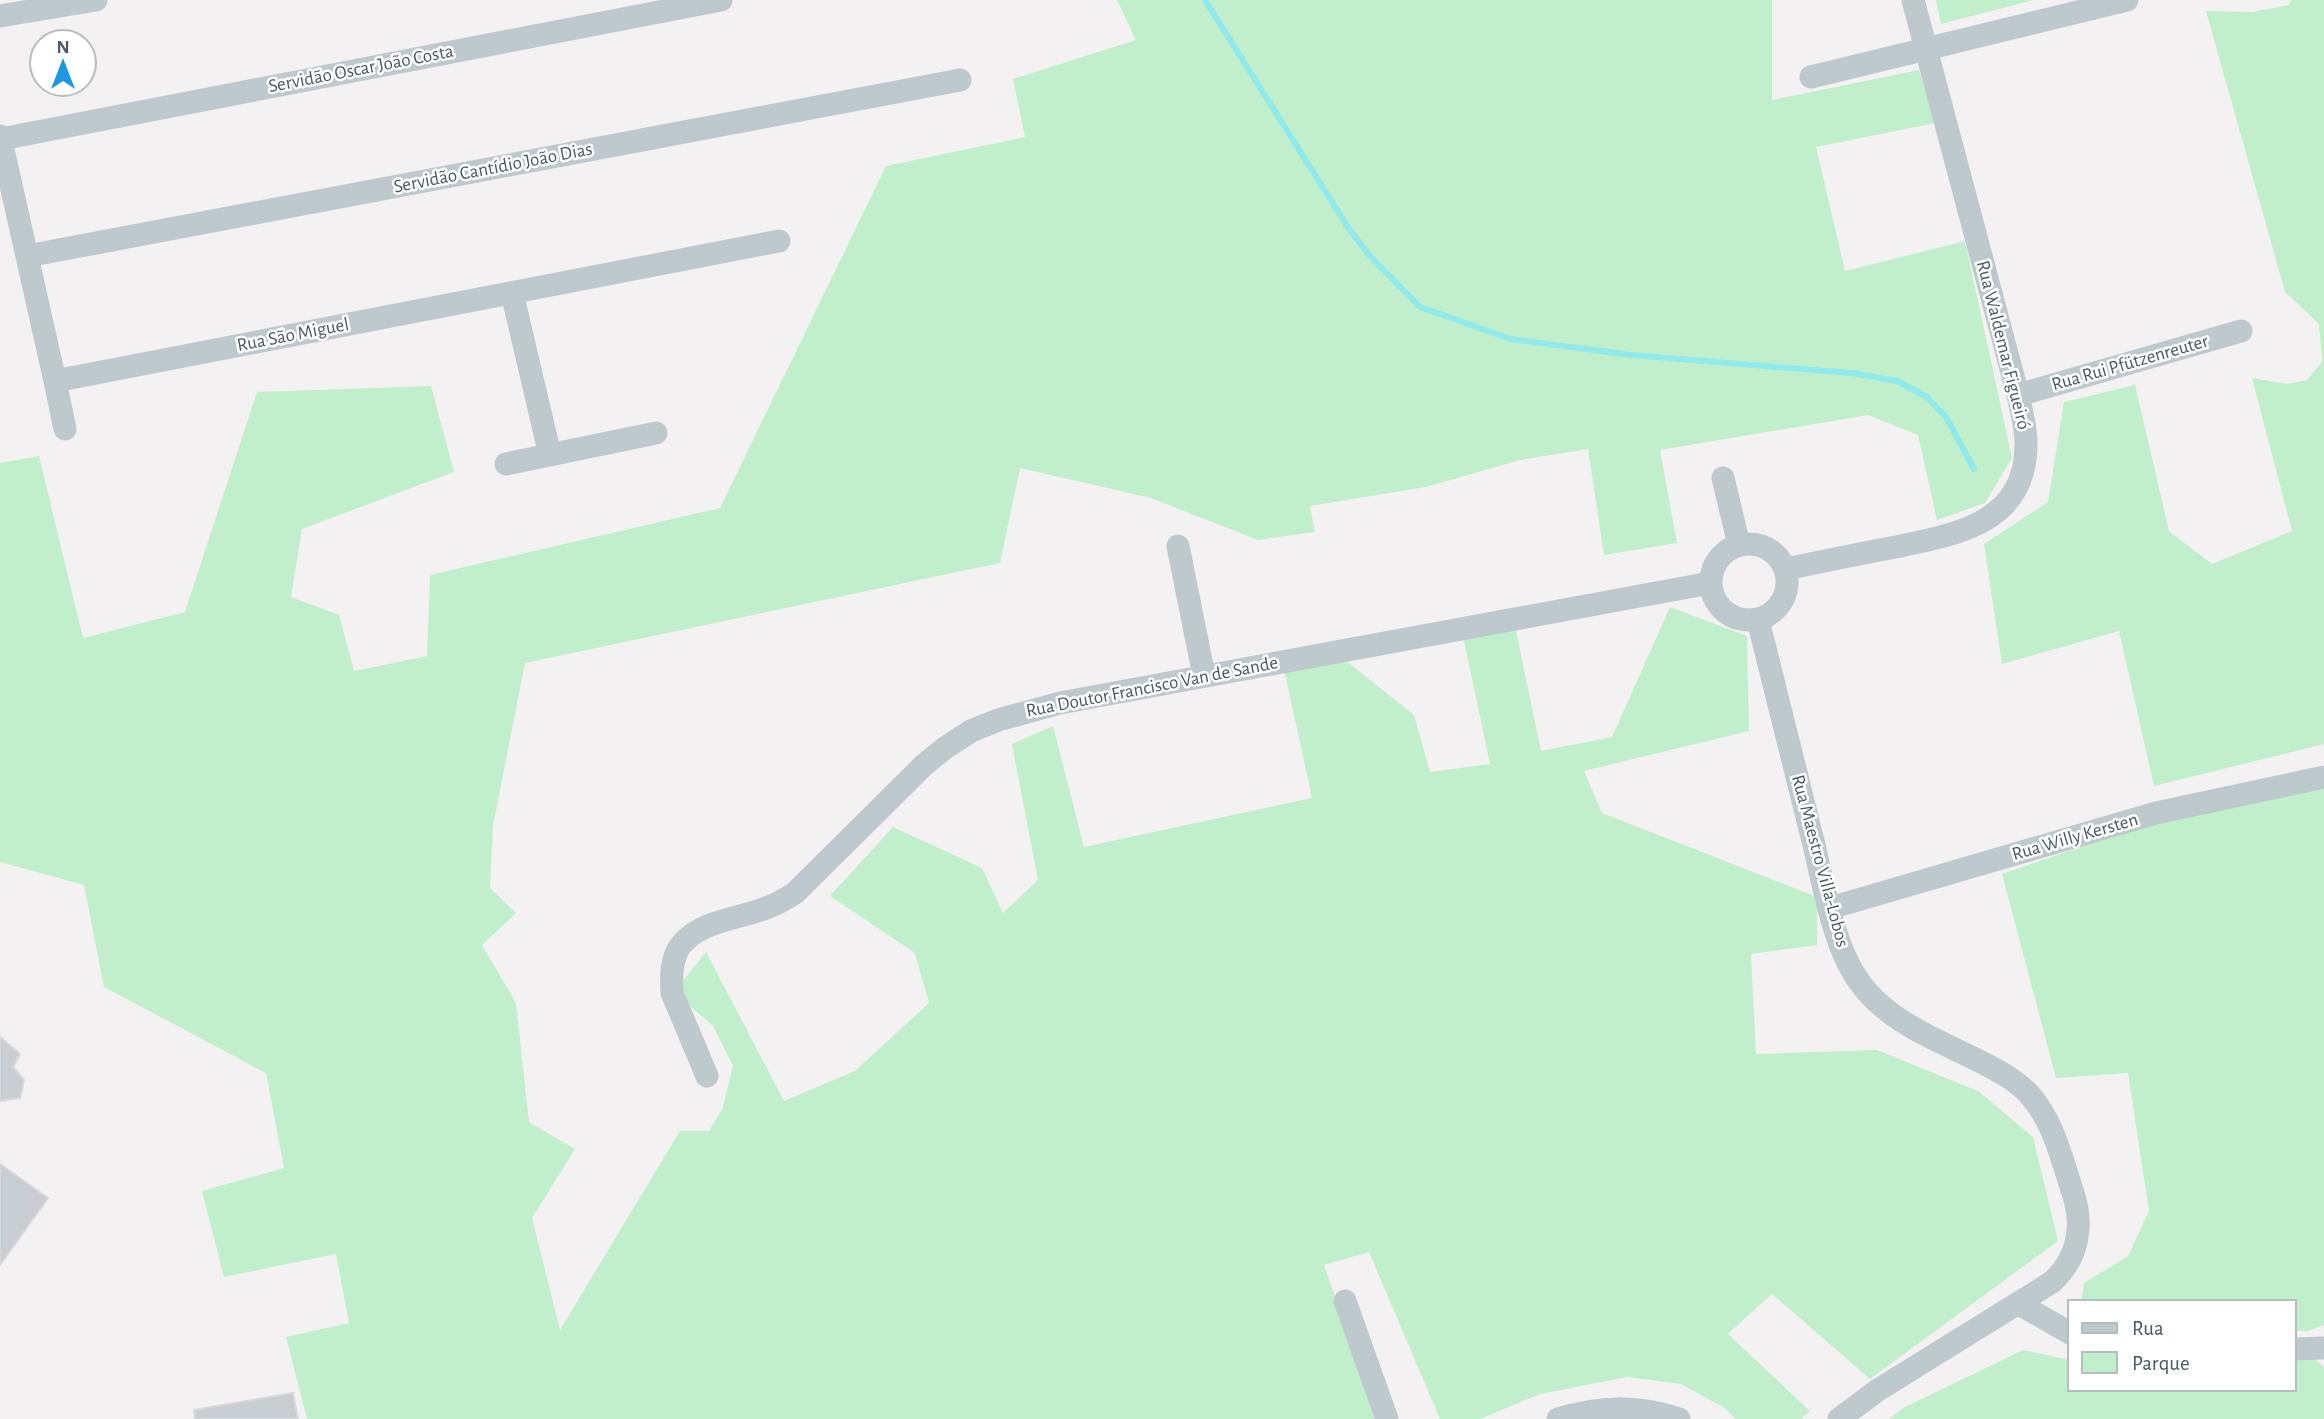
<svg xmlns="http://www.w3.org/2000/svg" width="2324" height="1419" viewBox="0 0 2324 1419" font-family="'Alegreya Sans',sans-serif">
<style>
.green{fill:#c2efcb}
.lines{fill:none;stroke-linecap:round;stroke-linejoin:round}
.stream{stroke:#90e9eb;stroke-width:6}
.building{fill:#c8cdd1;stroke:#d6d9dc;stroke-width:2}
.minor{stroke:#bdc9cd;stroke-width:23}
.labels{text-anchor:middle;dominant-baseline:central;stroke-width:5;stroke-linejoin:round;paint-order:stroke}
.street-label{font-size:19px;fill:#49595f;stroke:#fff}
</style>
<rect width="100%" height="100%" fill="#f4f1f2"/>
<!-- green -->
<path class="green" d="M1117 0H1772V100L1919 70 1935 123 1816 147 1845 271 1965 241 2012 458 1985 503 1937 520 1918 435 1868 415 1660 450 1677 543 1604 555 1588 449 1520 460 1426 487 1310 506 1315 532 1258 540 1151 498 1020 468 1000 563 525 663 493 826 490 888 516 913 482 945 516 1003 529 1122 575 1149 532 1218 560 1330 680 1131H709L722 1110 733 1066 713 1026 674 992 706 952 784 1101 855 1071 929 1003 915 953 830 896 893 827 982 868 1003 913 1038 880 1012 744 1053 726 1084 847 1312 798 1284 669 1345 660 1414 715 1430 772 1490 764 1463 636 1515 626 1541 751 1612 737 1670 607 1747 636 1749 731 1584 771 1602 813 1817 897V945L1751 954 1756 1054 1877 1050 1978 1091 2033 1137 2058 1241 1870 1379 1772 1294 1728 1334 1810 1411 1801 1419H1736L1723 1407 1681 1384 1627 1377 1540 1394 1480 1419H1440L1369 1252 1324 1265 1377 1419H307L286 1337 349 1323 336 1254 224 1277 202 1191 284 1168 266 1073 104 987 84 885 0 862V463L39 456 83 638 185 612 257 392 431 386 454 472 302 529 291 597 339 615 354 671 427 656 430 575 720 508 886 166 1025 137 1013 79 1136 40Z
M1936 0H2034L1941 24Z
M2291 0H2324V744L2154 786 2119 631 2002 664 1984 544 2048 502 2064 402 2135 385 2169 531 2212 564 2292 531 2252 378 2287 384 2307 380 2322 362 2319 324 2285 292 2206 11 2252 12 2289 5Z
M2324 788V1325L2308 1331H2294V1302H2081L2084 1283 2128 1256 2149 1211 2128 1073 2056 1078 2002 874 2153 822Z
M2023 1350 2070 1360V1389H2294V1360H2316L2324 1367V1419H1889L1903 1408Z"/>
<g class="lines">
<!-- stream -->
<path class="stream" d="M1205 0 1349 229 1370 256 1420 307 1511 339 1631 355 1852 373 1897 381 1927 397 1946 417 1974 469"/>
</g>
<!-- building -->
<path class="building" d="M0 1037 20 1054 13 1067 24 1080 20 1098 0 1101Z
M0 1164 48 1198 0 1265Z
M293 1393 298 1419H195L194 1410Z"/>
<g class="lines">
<!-- minor -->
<path class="minor" d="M0 16 96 0
M1811 77 2127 0
M0 136 55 381 779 241
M1 139 721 0
M27 256 960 80
M512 293 550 455
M55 381 65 429
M2018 395 2241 331
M506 464 656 433
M1723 478 1739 545
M1711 582a38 38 0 1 1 76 0a38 38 0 1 1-76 0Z
M1178 546 1204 676
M1786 569C1824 561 1863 553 1901 546 1963 533 2027 520 2026 442 2026 427 2021 410 2018 395L1913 0
M1758 620C1776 694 1795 767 1813 841 1823 881 1830 926 1848 963 1875 1018 1930 1036 1981 1062 1998 1071 2015 1079 2029 1094 2053 1121 2061 1156 2072 1190 2084 1224 2079 1257 2052 1282L1878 1390 1839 1419
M1830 908 2156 813 2324 777
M707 1076 672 993C671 977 671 958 681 945 702 919 743 919 771 906 779 903 787 898 795 893L924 765 945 748 971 731 998 720 1060 703 1710 583
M1345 1301 1387 1419
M2019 1304 2070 1333
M2294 1349 2324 1348
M1558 1419C1600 1406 1637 1405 1679 1419"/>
</g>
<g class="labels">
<!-- street labels -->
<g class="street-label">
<text transform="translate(361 69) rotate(-11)">Servidão Oscar João Costa</text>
<text transform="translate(493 168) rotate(-11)">Servidão Cantídio João Dias</text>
<text transform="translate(293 335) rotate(-11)">Rua São Miguel</text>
<text transform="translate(2003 345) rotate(76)">Rua Waldemar Figueiró</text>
<text transform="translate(2130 363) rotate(-16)">Rua Rui Pfützenreuter</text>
<text transform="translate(1152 687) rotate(-11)">Rua Doutor Francisco Van de Sande</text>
<text transform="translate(2075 837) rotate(-16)">Rua Willy Kersten</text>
<text transform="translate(1820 861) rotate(75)">Rua Maestro Villa-Lobos</text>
</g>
</g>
<!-- legend -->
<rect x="2068" y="1300" width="228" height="91" fill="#ffffff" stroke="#b6bdbf" stroke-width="2"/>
<rect x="2082" y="1323" width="35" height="10" fill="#bdc9cd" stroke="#b6bdbf" stroke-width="2"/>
<text x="2132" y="1335" font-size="21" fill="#49595f">Rua</text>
<rect x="2082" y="1352" width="35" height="21" fill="#c2efcb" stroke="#b6bdbf" stroke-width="2"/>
<text x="2132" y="1370" font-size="21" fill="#49595f">Parque</text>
<!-- north arrow -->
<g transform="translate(63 63)"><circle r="33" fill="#ffffff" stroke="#b6bdbf" stroke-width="2"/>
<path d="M0-5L12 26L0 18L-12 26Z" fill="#1d97e2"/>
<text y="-10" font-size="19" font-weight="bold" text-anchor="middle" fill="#49595f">N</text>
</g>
</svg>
